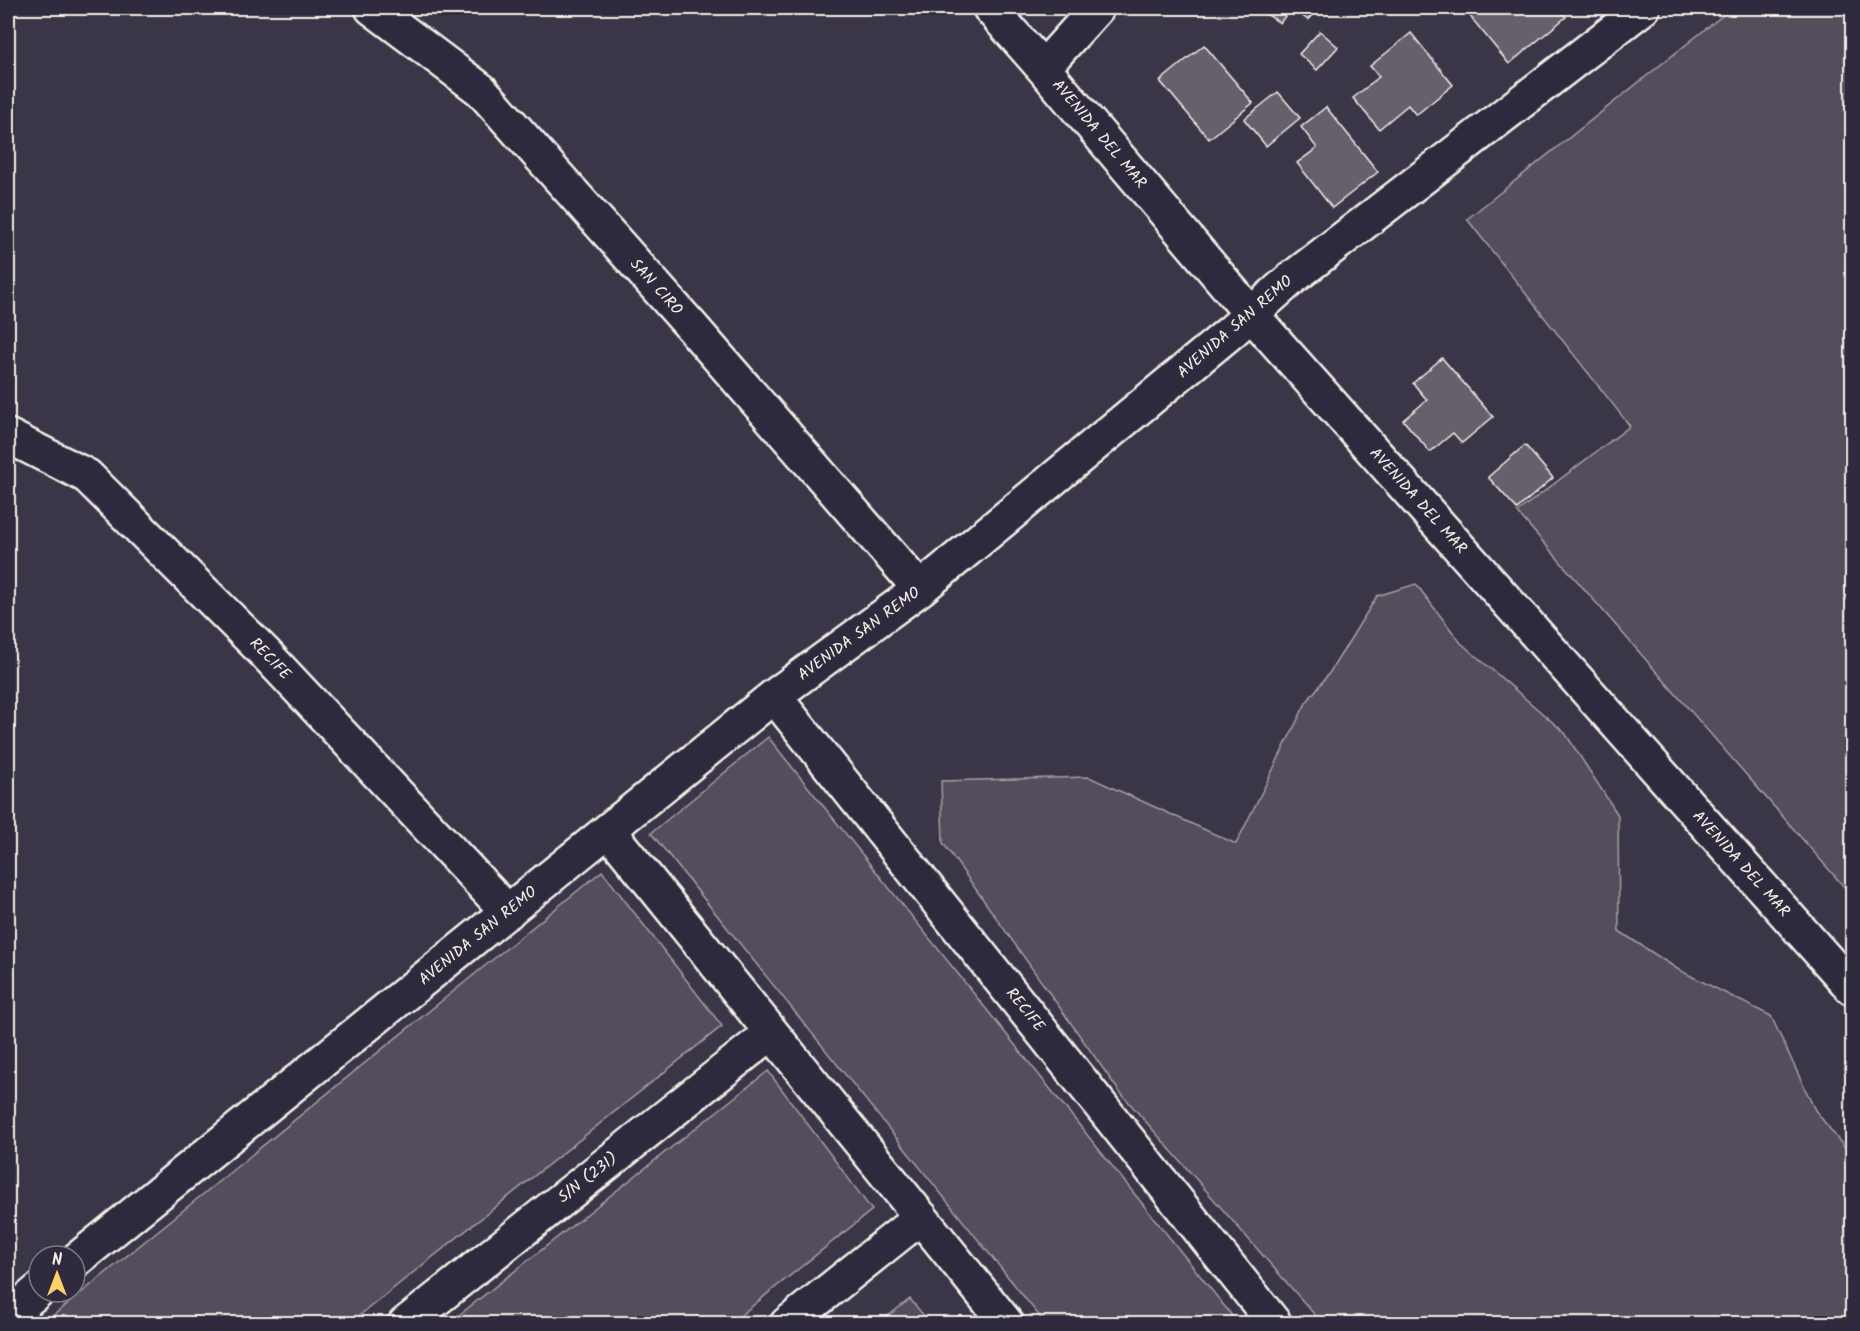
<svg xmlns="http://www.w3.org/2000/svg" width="1860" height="1331" viewBox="0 0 1860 1331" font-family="Kalam,sans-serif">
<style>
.green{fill:#534e5c;stroke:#a4a0a2;stroke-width:1.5}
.building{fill:#65616c;stroke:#f4f1e8;stroke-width:1.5}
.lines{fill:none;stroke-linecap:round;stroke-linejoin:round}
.minor-casing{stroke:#f4f1e8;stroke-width:38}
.minor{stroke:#2f2a3d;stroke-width:33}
.labels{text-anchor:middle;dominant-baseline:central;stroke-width:6;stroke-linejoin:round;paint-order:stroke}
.street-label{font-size:16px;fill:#f4f1e8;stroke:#2f2a3d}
</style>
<rect width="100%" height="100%" fill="#3b3647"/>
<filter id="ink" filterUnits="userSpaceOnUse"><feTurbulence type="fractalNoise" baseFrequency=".0167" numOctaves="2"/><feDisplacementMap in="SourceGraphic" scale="12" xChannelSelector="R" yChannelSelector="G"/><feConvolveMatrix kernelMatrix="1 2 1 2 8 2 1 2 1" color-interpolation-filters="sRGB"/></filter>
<g filter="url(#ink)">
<!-- green -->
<path class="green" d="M1732 8H1852V896L1517 512 1630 426 1467 219Z
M1416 584 1461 643 1565 733 1618 815 1619 931 1679 970 1771 1016 1815 1110 1852 1157V1323H1322L1119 1091 943 843 941 781 1089 777 1236 844 1306 703 1330 672 1377 596Z
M768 737 1238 1323H1045L651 833Z
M602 871 722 1026 350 1323H44Z
M768 1071 872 1210 731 1323H449Z
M910 1299 930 1323H879Z"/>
<!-- building -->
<path class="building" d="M1257 8H1317L1308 20 1291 8 1280 23Z
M1479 8H1558L1566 17 1509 64 1469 15Z
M1320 31 1338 47 1317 70 1299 54Z
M1411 33 1453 85 1416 115 1408 105 1379 129 1353 98 1379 77 1370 66Z
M1204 45 1253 103 1209 139 1160 81Z
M1278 92 1300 118 1266 146 1244 119Z
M1326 107 1378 172 1332 208 1297 163 1317 148 1301 127Z
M1442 358 1493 417 1462 443 1453 433 1430 452 1403 420 1427 400 1413 383Z
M1525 445 1553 478 1517 509 1488 477Z"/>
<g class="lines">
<!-- minor casing -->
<g class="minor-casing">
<path id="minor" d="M372 8 481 90 692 327 920 589
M990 8 1043 68 1251 314 1852 988
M1043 68 1097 8
M8 436 87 476 265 653 508 912
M774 696 1275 1324
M608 830 1007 1324
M75 1261 774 696 920 589 1232 331 1291 279 1643 8
M8 1316 39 1290
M405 1324 771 1033
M787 1324 921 1217"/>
</g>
<!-- minor -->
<use href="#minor" class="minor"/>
</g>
</g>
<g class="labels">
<!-- street labels -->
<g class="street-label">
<text transform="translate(1099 134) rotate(50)">AVENIDA DEL MAR</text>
<text transform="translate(656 287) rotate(48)">SAN CIRO</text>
<text transform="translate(1235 327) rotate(-41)">AVENIDA SAN REMO</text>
<text transform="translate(1418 501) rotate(48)">AVENIDA DEL MAR</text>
<text transform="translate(859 634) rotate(-36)">AVENIDA SAN REMO</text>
<text transform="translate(270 659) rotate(46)">RECIFE</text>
<text transform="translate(1741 864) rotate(48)">AVENIDA DEL MAR</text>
<text transform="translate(478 936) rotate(-39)">AVENIDA SAN REMO</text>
<text transform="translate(1025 1010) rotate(51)">RECIFE</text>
<text transform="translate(588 1178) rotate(-38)">S/N (231)</text>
</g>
</g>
<!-- margin -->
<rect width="1860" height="1331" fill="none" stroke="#2f2a3d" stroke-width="30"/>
<rect x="15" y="15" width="1830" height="1301" fill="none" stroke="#f4f1e8" stroke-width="2" filter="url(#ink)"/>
<!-- north arrow -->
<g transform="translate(57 1274)"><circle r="28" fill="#2f2a3d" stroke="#7e7a81" stroke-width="1.5"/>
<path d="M0-4.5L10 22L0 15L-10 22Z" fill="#ffd166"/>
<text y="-9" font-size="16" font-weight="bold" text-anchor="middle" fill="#f4f1e8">N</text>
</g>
</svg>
